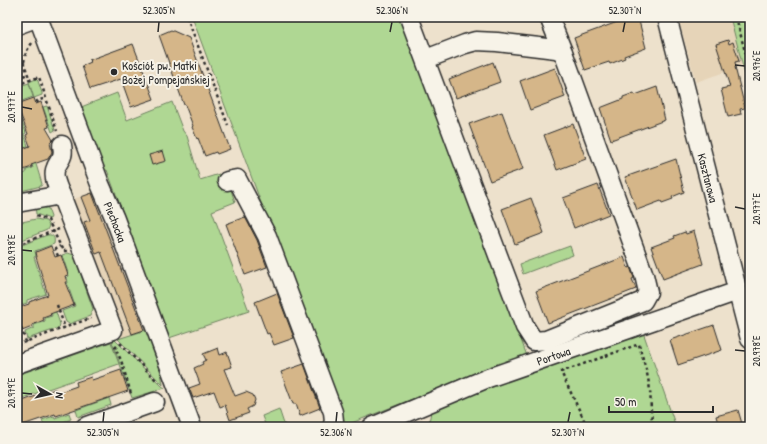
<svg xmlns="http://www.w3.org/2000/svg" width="767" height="444" viewBox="0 0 767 444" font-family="'Patrick Hand',sans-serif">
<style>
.built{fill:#e6d4b8}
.green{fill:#afd793;stroke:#6d815f}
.building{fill:#d5b689;stroke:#2b2b2b}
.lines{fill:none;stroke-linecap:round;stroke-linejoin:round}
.minor-casing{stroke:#2b2b2b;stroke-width:21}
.path{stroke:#2b2b2b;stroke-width:2.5;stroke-dasharray:3 3;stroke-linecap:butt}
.minor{stroke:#f7f3e8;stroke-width:18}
.ticks{fill:none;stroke:#2b2b2b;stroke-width:1.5}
.poi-dot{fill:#2b2b2b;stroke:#f7f3e8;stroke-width:1.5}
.labels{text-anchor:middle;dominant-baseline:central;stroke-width:4;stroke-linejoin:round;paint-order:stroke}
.poi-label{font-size:12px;fill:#2b2b2b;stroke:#f7f3e8;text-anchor:start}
.street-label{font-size:12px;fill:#2b2b2b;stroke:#f7f3e8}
.neatline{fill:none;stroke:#2b2b2b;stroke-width:1.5}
.ticks-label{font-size:10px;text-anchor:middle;fill:#2b2b2b}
</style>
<rect width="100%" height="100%" fill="#ede1cc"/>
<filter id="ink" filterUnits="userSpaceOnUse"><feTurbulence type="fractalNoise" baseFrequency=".025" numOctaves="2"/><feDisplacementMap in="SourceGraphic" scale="8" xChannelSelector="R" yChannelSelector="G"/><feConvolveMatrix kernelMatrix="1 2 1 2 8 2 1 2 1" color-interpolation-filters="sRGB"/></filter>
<g filter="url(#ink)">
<!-- built -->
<path class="built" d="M678 17H730L742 66 696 82Z
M93 192 144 330 122 338 71 200Z"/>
<!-- green -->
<path class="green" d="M192 17H402L527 356 435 390 344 426Z
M730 17H750V94Z
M36 79 38 81 42 93V95L34 98 29 82Z
M29 83 33 97 19 102V104L17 105V87Z
M117 93 127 120 172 102 183 131 187 136 200 180 219 174 225 188 231 190 235 202 212 211 249 311 169 338 107 170 100 173 76 109Z
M47 106 55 130 52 132 43 107Z
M17 108 26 133 24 134 28 146 17 150Z
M35 161 42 184 41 186 17 192V176L26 173V170L33 168 31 162Z
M46 203 51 217 50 219 36 214 35 205Z
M36 219 46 221 49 226 47 230 17 242V223Z
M47 235C54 234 55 238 54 244L35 251 36 256 34 257 46 294 27 300V303L17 306V247Z
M570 246 573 255 523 274 520 264Z
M68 253 74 255 93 309 90 316 69 324 66 322 62 311 75 306 67 283H68L67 277 69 276 62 255Z
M54 310 55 312H56L60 324 59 328 27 339 25 332 34 328V325L45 321V318L52 316 51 311Z
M149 329 162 364 161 372 163 385 118 339Z
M643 332 676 427H423L429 422 432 407Z
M115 340 162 386 165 388 132 398 112 342Z
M111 342 119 364 17 400V375Z
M109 398 111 405 78 417 76 410Z
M279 409 285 427H266L262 416Z
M69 413 71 419 50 427H45L42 420 54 416 55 418Z"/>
<!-- building -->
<path class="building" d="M631 17H638L646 48 624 56 625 58 610 64 609 62 585 70 574 38Z
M171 30 189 38 230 149 217 154 216 152 205 156 198 138 197 139 192 127 193 126 185 105H184L159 35Z
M728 40 729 44 733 42 739 61 735 62 736 67H735L745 108 740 109 741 114 728 117 721 89 730 87 716 44Z
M133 44 154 99 131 107 121 79 90 89 82 66 91 62 89 60Z
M493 62 500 82 456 98 449 79Z
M555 68 565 97 530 110 520 81Z
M657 87 665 120 611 140 600 108 623 99V97L634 93 635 95Z
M34 98 36 104 41 102 49 127 46 128 53 140 50 143 52 152 48 159 31 165 32 167 17 172V151L30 146 26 135 28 134 17 105 20 104V103Z
M502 112 523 169 490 181 469 124Z
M573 124 586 159 557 170 544 135Z
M163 151 166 161 152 165 149 155Z
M676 159 684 192 672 197 673 199 662 203 661 201 637 210 625 177Z
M598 185 609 214 574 228 563 198Z
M92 193 144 330 132 334 101 252 96 254 84 222 90 220 81 197Z
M531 198 544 233 515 244 502 209Z
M245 217 257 240 267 267 245 275 226 224Z
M694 231 703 264 663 279 651 247 675 238 674 236 685 232 686 234Z
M51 246 55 257 61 255 68 275 65 276 67 282H65L74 305 50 314 51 315 43 318 44 320 32 325V327L17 333V308L29 304V302L48 295 36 257H37L36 252Z
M624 257 628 268 630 267 634 278 632 279 636 289 548 323 536 291Z
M277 293 294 338 274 345 269 333 267 334 255 302Z
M714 325 722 350 678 365 670 340Z
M218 348 220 355 227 352 232 367 224 369 235 396 246 392 253 395 255 400 253 406 247 409 249 413 230 420 225 405 220 407 214 391 193 398 189 388 200 384 194 368 203 364 202 362 206 360 203 354Z
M304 364 320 408 300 416 296 404H293L281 372Z
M121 370 128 391 56 416 55 414 17 427V403L55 389 57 393 77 386 76 382 91 377 92 380Z
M738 410 743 427H719L716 416Z"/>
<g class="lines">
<!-- minor casing -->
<g class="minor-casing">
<g id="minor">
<path id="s1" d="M38 17 100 184 115 219 192 427"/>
<path d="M409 17 502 266 525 327 534 341 546 340 643 301 648 292 644 275 563 52 556 49 497 42 476 41 465 44 426 59"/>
<path d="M549 17 563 52"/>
<path id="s2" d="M667 17 750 339"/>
<path d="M17 25 39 17"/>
<path d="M227 181 237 179 267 236 333 412 334 421 332 427"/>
<path d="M61 195C58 188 53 178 55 170 58 159 65 160 62 145"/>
<path d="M17 203 61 195 113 330 17 364"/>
<path d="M85 427 155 402"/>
<path id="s3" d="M372 427 488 378 738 291"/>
</g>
</g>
<!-- path -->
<path class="path" d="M187 17 228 125
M736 17 750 71
M566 20 575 17
M17 45 30 80 39 77 57 131
M24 62 26 52 32 43
M23 76 28 74
M17 85 30 80
M38 103 37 101 46 98
M36 216 48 220 63 251H67
M17 245 59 229
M58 256 55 249 60 246
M57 305 65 328
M21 328 26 342
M120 343 157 381
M17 345 91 318
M117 346 115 348 121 360 131 394
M57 427 70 422
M586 427 584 420 561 372 639 344C642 357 647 370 649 384 652 398 649 413 654 427"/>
<!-- minor -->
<use href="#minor" class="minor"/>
</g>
</g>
<!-- ticks -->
<path class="ticks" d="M158 32 159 22M390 32 392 22M623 32 625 22M735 65 745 66M22 107 32 109M735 207 745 209M22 250 32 251M735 350 745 351M22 393 32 394M103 422 104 412M336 422 337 412M568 422 570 412"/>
<!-- markers -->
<circle class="poi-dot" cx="114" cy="72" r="4"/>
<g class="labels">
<!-- poi labels -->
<g class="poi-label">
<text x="122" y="65">Kościół pw. Matki<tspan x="122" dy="14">Bożej Pompejańskiej</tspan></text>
</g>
<!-- street labels -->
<g class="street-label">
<text stroke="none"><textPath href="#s2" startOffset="166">Kasztanowa</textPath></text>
<text stroke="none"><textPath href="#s1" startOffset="219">Piechocka</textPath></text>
<text stroke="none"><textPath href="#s3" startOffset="195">Portowa</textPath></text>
</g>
</g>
<!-- margin -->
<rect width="767" height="444" fill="none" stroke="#f7f3e8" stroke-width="44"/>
<!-- north arrow -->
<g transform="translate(50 394) rotate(98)" stroke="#f7f3e8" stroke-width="3" paint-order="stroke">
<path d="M0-3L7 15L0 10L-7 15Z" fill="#2b2b2b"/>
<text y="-6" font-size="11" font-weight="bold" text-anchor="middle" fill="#2b2b2b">N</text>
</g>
<!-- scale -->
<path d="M609 406v6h104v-6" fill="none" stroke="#2b2b2b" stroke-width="2"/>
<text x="615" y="406" font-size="12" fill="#2b2b2b" stroke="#f7f3e8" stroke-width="3" paint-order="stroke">50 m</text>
<rect x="22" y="22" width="723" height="400" class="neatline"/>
<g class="ticks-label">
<text x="159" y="14">52.305°N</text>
<text x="392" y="14">52.306°N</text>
<text x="625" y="14">52.307°N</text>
<text transform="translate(756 66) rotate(-90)" y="4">20.976°E</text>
<text transform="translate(11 107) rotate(-90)" y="4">20.977°E</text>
<text transform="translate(756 209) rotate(-90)" y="4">20.977°E</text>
<text transform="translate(11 250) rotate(-90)" y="4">20.978°E</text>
<text transform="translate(756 351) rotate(-90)" y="4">20.978°E</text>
<text transform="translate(11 393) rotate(-90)" y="4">20.979°E</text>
<text x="103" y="436">52.305°N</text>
<text x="336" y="436">52.306°N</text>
<text x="568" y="436">52.307°N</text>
</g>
</svg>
